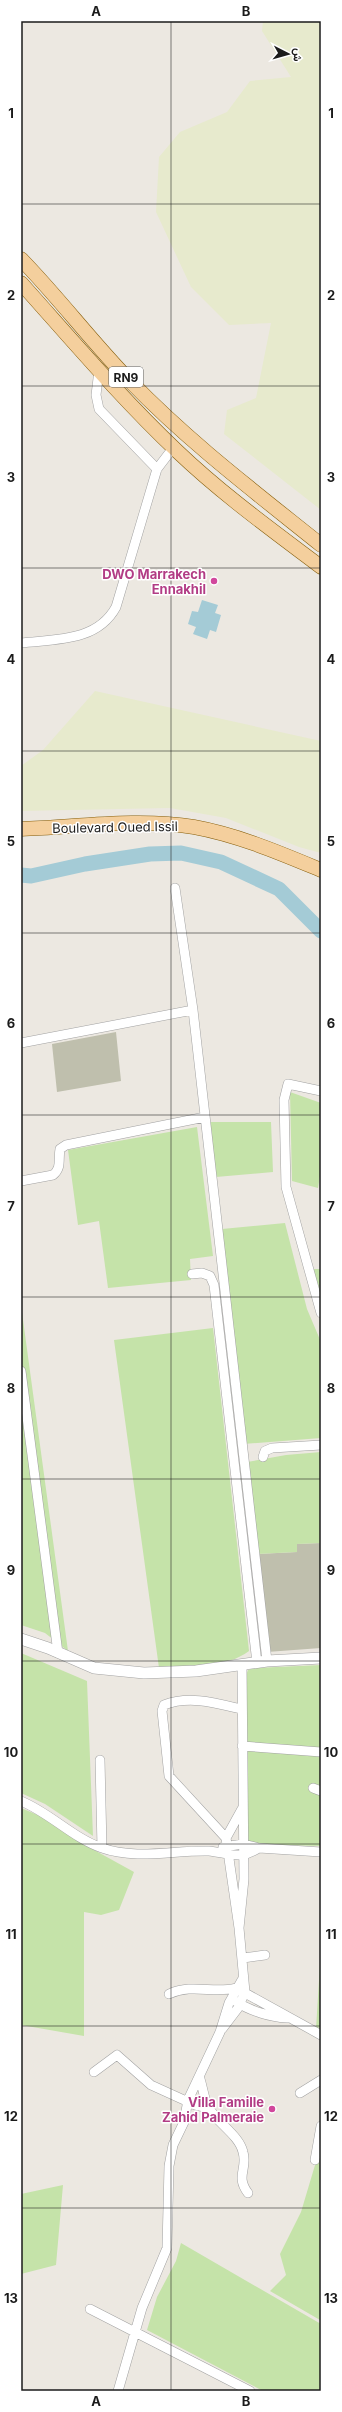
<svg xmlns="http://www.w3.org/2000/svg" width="342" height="2412" viewBox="0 0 342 2412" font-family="Inter,Vazirmatn,sans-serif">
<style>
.construction{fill:#bfbfad}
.farmland{fill:#e7eacd}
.grass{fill:#c5e3a9}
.water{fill:#a4cbd6}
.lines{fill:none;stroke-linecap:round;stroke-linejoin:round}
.river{stroke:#a4cbd6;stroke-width:15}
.minor-casing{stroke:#a2a2a2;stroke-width:10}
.tertiary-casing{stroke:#a2a2a2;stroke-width:12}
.primary-casing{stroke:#865e0b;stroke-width:15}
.minor{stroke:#fff;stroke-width:9}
.tertiary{stroke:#fff;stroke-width:11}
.primary{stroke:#f4cf9d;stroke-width:14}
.grid{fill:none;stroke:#1b1b1b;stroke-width:1;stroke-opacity:0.55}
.hotel-dot{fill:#d1479c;stroke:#fff;stroke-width:1.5}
.labels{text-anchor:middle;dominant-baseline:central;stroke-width:3;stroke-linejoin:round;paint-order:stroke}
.shield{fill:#fff;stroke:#5f5f5f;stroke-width:1}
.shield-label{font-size:12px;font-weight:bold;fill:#1b1b1b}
.hotel-label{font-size:13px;font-weight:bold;fill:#b23c85;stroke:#fff;text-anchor:end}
.street-label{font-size:13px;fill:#1b1b1b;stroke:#fff}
.neatline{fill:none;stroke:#1b1b1b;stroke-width:1.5}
.grid-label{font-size:13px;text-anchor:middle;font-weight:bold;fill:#1b1b1b}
</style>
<rect width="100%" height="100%" fill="#ece8e1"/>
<!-- construction -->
<path class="construction" d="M116 1032 121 1081 57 1092 52 1044Z
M321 1543V1648L267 1652 257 1554 297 1552 296 1544Z"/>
<!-- farmland -->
<path class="farmland" d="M263 21H321V510L224 434 227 410 256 398 271 323 229 325 191 287 156 212 159 157 180 132 227 112 250 81 291 77 262 31Z
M95 691 321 741V853L299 847 226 818 170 808 21 811V766L43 750Z"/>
<!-- grass -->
<path class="grass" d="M290 1092 321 1103V1170L318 1188 292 1181Z
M209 1122H271L273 1172 216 1177Z
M197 1127 213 1256 190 1259 191 1280 108 1288 99 1221 78 1225 68 1150Z
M285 1223 307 1309 321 1342V1438L243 1444 222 1229Z
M313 1269H321V1298Z
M21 1305 68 1651 45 1633 21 1625Z
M213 1328 249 1651C227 1668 186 1668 159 1668L114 1340Z
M321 1452V1543L297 1544V1552L257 1554 247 1462 286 1455Z
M21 1653 87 1681 93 1836 45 1804 21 1793Z
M321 1665V1846L249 1844 246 1841 245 1678 248 1670 255 1668Z
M21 1808 45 1818 76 1840 134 1872 119 1910 101 1915 84 1912V2036L21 2025Z
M321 1948V2032L316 2029Z
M321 2145V2319L320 2320 270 2291 286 2275 280 2254 301 2212Z
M63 2185 56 2265 21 2274V2194Z
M181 2243 321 2324V2391H263L147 2330 157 2297 176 2261Z"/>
<!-- water -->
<path class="water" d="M202 600 218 605 215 613 221 615 216 632 210 630 207 639 193 634 196 627 188 624 192 611 198 612Z"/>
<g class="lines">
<!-- river -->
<path class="river" d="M21 875 31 876 85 864 150 854 181 853 221 862 279 889 321 931"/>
<!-- minor casing -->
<g class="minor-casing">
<path id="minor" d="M99 370 96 395 99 409 157 469
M21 643C55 639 97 642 116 607L157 469 173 448
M175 888 193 1010 267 1661
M21 1043 193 1010
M321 1091 288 1084 284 1100 286 1187 321 1313
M21 1181 53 1175C62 1168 58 1159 60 1149L66 1145 205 1117
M192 1274 202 1273 210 1276 214 1285 257 1663
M21 1371 58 1653
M263 1457 265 1451 272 1448 321 1445
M242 1746 321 1752
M100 1760 102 1848
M313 1788 321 1791
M21 1801C50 1813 73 1838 102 1848 136 1860 174 1850 209 1851 220 1852 230 1856 242 1855 248 1854 254 1851 259 1848
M226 1838 169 1776 162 1711 164 1705C189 1695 216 1703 241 1709
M223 1847 243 1844 259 1848 321 1852
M239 1928 244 1879 242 1665
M243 1958 265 1955
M169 1994C193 1983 213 1994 236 1988L321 2035
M235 2001C250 2011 270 2017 287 2018
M222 2029 238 2008 245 1992 239 1928 226 1838 242 1809
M94 2072 117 2055 151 2085 195 2105 209 2108
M200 2079C203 2088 204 2100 209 2108 218 2124 239 2135 243 2152 248 2169 235 2176 248 2193
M300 2093 321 2080
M315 2160 321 2126
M90 2309 250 2391
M118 2391 142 2308 167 2248 169 2166 173 2145 184 2122 188 2100 220 2032 229 2003 242 1980"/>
</g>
<!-- tertiary casing -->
<g class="tertiary-casing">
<path id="tertiary" d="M21 1639 48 1648 94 1668 144 1673 196 1671 267 1661 321 1658"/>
</g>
<!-- primary casing -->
<g class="primary-casing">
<path id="primary" d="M21 259C59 298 92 342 130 381 189 442 255 492 321 545
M21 283C72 340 122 399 177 451 222 494 272 530 321 567
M21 829C78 827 138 818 194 827 238 835 280 853 321 870"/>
</g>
<!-- minor -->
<use href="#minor" class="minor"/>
<!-- tertiary -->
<use href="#tertiary" class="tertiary"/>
<!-- primary -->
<use href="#primary" class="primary"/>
</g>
<!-- grid -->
<path class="grid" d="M171 21V2391M21 204H321M21 386H321M21 568H321M21 751H321M21 933H321M21 1115H321M21 1297H321M21 1479H321M21 1661H321M21 1844H321M21 2026H321M21 2208H321"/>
<!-- markers -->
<g class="hotel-dot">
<circle cx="214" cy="581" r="4"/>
<circle cx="272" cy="2109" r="4"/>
</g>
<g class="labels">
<!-- shield labels -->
<rect class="shield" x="109" y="367" width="34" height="20" rx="3"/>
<g class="shield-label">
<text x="126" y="377">RN9</text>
</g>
<!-- hotel labels -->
<g class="hotel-label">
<text x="206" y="574">DWO Marrakech<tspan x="206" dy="15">Ennakhil</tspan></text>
<text x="264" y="2102">Villa Famille<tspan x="264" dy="15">Zahid Palmeraie</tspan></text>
</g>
<!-- street labels -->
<g class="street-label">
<text transform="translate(115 827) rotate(-1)">Boulevard Oued Issil</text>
</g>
</g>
<!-- border -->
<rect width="342" height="2412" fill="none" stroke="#ffffff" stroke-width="44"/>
<!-- north arrow -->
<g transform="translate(288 54) rotate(96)" stroke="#ffffff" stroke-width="3" paint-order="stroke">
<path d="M0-3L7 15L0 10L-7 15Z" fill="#1b1b1b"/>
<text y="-6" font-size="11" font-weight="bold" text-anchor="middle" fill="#1b1b1b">ش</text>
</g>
<rect x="22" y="22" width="298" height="2368" class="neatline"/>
<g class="grid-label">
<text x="96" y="16">A</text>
<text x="246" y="16">B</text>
<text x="11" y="118">1</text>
<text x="331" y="118">1</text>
<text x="11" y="300">2</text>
<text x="331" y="300">2</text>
<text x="11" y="482">3</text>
<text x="331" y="482">3</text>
<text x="11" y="664">4</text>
<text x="331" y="664">4</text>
<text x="11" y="846">5</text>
<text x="331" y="846">5</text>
<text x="11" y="1028">6</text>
<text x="331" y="1028">6</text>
<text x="11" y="1211">7</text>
<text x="331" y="1211">7</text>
<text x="11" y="1393">8</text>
<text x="331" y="1393">8</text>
<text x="11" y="1575">9</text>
<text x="331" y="1575">9</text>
<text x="11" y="1757">10</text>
<text x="331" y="1757">10</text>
<text x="11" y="1939">11</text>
<text x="331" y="1939">11</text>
<text x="11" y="2121">12</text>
<text x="331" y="2121">12</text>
<text x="11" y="2303">13</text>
<text x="331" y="2303">13</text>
<text x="96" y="2406">A</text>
<text x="246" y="2406">B</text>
</g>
</svg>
